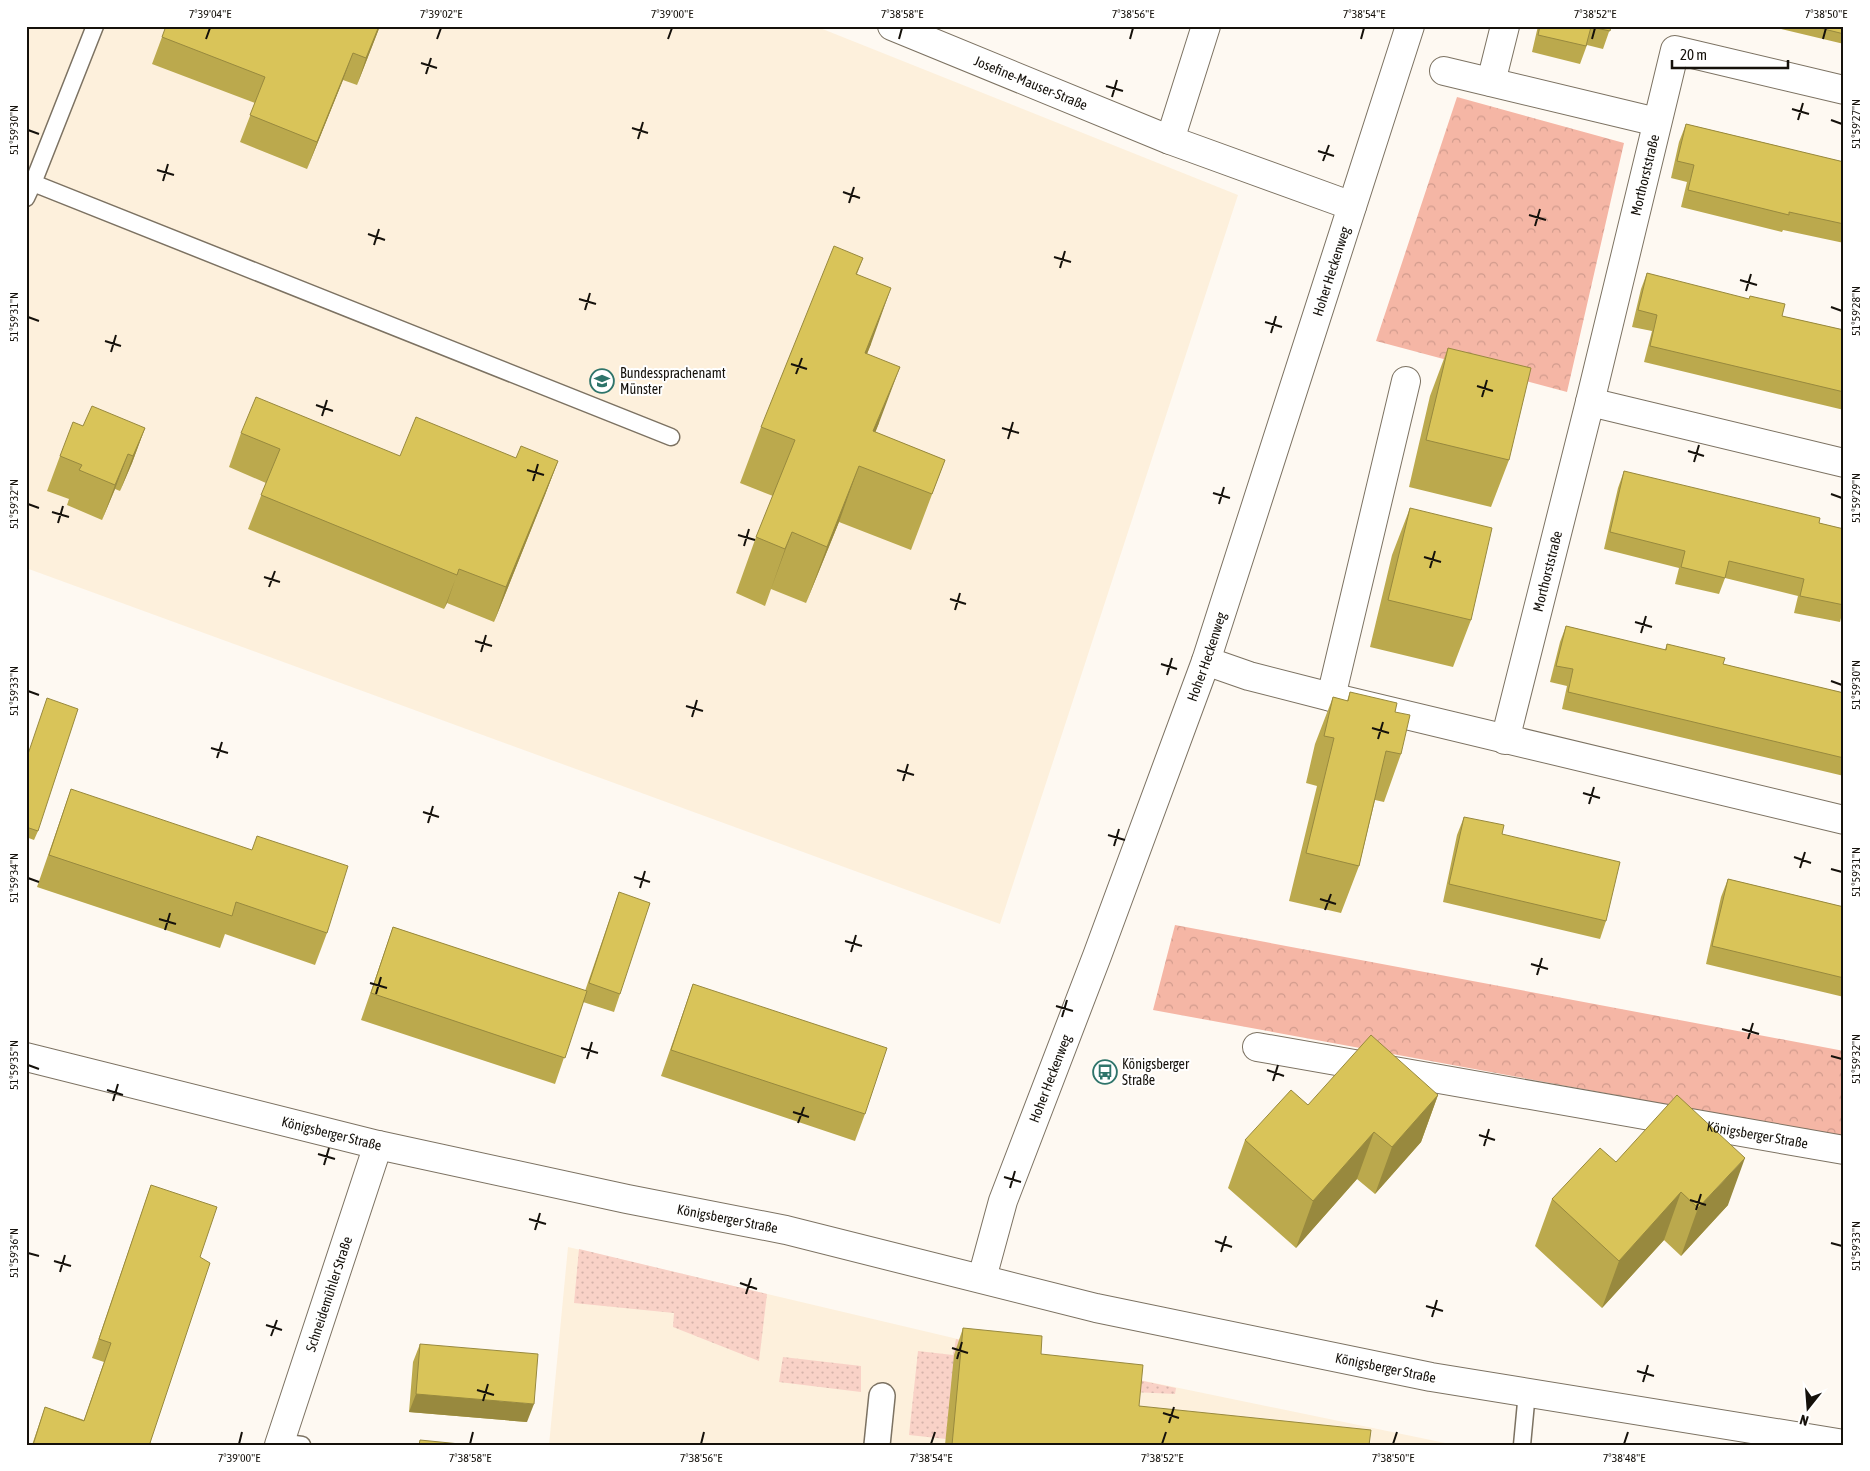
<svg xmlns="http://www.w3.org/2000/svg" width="1870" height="1471" viewBox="0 0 1870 1471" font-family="'Asap Condensed',sans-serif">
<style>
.built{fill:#fdf0dc}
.grass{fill:url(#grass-dots)}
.forest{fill:url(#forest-crowns)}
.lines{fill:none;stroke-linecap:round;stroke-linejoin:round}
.service-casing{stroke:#7c7262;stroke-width:19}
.pedestrian-casing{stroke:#7c7262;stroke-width:28}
.minor-casing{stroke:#7c7262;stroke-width:30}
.tertiary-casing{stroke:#7c7262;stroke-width:30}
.service{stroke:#fff;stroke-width:16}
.pedestrian{stroke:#fff;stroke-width:25}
.minor{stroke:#fff;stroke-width:28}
.tertiary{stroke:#fff;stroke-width:28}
.wall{fill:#bba94d}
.shaded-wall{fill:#98893e}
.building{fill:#d9c459;stroke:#98893e}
.ticks{fill:none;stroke:#15110b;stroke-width:2}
.labels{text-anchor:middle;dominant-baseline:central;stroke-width:4;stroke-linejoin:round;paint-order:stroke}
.street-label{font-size:14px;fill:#15110b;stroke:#fff}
.poi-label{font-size:14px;fill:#15110b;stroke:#fff;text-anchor:start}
.neatline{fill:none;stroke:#15110b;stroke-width:2}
.ticks-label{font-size:12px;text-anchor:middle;fill:#15110b}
</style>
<defs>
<pattern id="grass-dots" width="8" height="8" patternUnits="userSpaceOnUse" patternTransform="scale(1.25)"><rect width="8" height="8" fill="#f9d2c7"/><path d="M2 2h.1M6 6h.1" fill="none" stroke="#d5b3aa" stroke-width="1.8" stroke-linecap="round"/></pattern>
<pattern id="forest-crowns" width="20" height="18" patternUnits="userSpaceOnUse" patternTransform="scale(1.25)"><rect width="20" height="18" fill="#f5b6a5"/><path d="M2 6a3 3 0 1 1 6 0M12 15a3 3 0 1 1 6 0" fill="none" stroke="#d19b8d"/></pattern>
</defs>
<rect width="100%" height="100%" fill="#fef9f2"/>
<!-- built -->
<path class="built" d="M26 26H815L1238 195 1000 924 26 568Z
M568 1247 1063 1364 1455 1445H549Z"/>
<!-- grass -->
<path class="grass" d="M579 1249 767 1294 759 1361 673 1327 674 1313 574 1303Z
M956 1339 1033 1357 946 1439 909 1435 918 1351 953 1355Z
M783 1357 861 1366V1392L779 1382Z
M1063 1364 1176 1388 1175 1394 1133 1392Z"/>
<!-- forest -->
<path class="forest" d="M1457 97 1624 143 1567 392 1376 341Z
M1175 925 1844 1051V1137L1153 1010Z"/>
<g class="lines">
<!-- service casing -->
<g class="service-casing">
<path id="service" d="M95 26 33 183 671 437
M26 198 33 183
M280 1442 302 1445
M1522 1445 1527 1392"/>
</g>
<!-- pedestrian casing -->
<g class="pedestrian-casing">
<path id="pedestrian" d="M877 1445 882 1396"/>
</g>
<!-- minor casing -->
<g class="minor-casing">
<g id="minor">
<path id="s1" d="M892 26 1170 140 1352 206"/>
<path d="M1444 71 1657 122"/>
<path d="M1491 82 1505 26"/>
<path d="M1170 140 1206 26"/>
<path d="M1590 402 1844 463"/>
<path d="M1206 661 1249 676 1331 697 1844 820"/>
<path d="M1331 697 1406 381"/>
<path id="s2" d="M1505 740 1590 402 1675 50 1844 90"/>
<path id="s3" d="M1257 1047 1844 1150"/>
<path id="s4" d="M279 1445 378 1145"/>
</g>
</g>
<!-- tertiary casing -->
<g class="tertiary-casing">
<g id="tertiary">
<path id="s5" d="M26 1057 378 1145 627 1199 786 1230 1096 1308 1431 1377 1844 1444"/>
<path id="s6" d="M982 1278 1003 1201 1097 956 1206 661 1410 26"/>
</g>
</g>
<!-- service -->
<use href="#service" class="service"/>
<!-- pedestrian -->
<use href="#pedestrian" class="pedestrian"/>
<!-- minor -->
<use href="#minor" class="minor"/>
<!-- tertiary -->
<use href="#tertiary" class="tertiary"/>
</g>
<!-- wall -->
<path class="wall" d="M380 26 357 85 343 80 307 169 240 142 255 103 152 64 162 37Z
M1538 26H1611L1603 49 1587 45 1580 64 1532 52Z
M1769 26H1844V44Z
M1686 124 1844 162V243L1783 230 1782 232 1681 207 1687 182 1671 178 1679 142Z
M863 258 857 274 871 344 867 354 879 423 875 432 945 460 911 550 839 522 806 603 771 589 765 606 736 593 756 537 773 496 740 483 761 427Z
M1647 273 1782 316 1844 330V410L1644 362 1652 331 1632 327 1641 289Z
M1448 348 1509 460 1491 507 1409 487 1430 396Z
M83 426 145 428 132 463 120 491 115 489 102 520 67 505 69 499 47 491 60 456Z
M241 433 400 456 558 461 545 495 494 622 447 603 444 609 248 529 266 483 229 467Z
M1624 471 1819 523 1844 529V619L1841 618 1840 622 1794 613 1798 596 1725 578 1719 594 1675 584 1679 568 1604 549 1618 488Z
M1410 508 1471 620 1453 667 1370 647 1392 555Z
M1566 626 1665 650 1667 644 1723 664 1844 693V776L1562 709 1567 686 1550 682 1560 642Z
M1350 692 1395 712 1401 754 1384 802 1375 800 1359 866 1341 913 1289 901 1317 786 1306 783 1315 744 1333 697 1347 701Z
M26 760 38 831 34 840 26 837Z
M71 789 327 933 315 965 225 934 220 948 37 887Z
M1464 817 1502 834 1606 921 1600 939 1443 902 1457 835Z
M1728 879 1844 907V997L1706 964 1721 897Z
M619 892 620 994 614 1012 583 1002 555 1084 361 1020 393 927 585 991Z
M693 984 865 1114 855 1141 661 1076Z
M1438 1095 1421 1142 1375 1194 1357 1179 1296 1248 1228 1188 1245 1140 1308 1105Z
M1616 1162 1728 1205 1681 1256 1664 1240 1602 1308 1535 1246 1552 1199Z
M151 1185 200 1257 150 1443 157 1445H32L45 1407 84 1420 104 1362 92 1358Z
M963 1328 1041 1354 1139 1406 1369 1445H945L954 1355Z
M420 1344 527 1422 409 1412 413 1362Z"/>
<!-- shaded-wall -->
<path class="shaded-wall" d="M379 26H380L357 85 366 58Z
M353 53 343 80 307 169 317 142Z
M891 288 871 344 844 409 865 353Z
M900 367 879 423 862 466 873 431Z
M145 428 132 463 120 491 133 456Z
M128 454 115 489 102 520 115 485Z
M558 461 545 495 494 622 506 587Z
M859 466 839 522 806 603 827 547Z
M792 532 771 589 765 606 785 549Z
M459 569 447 603 444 609 457 575Z
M1438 1095 1421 1142 1375 1194 1392 1147Z
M1374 1132 1357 1179 1296 1248 1313 1201Z
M1745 1158 1728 1205 1681 1256 1698 1208Z
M1681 1192 1664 1240 1602 1308 1619 1261Z
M416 1394 534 1404 527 1422 409 1412Z"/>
<!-- building -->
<path class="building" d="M166 26H379L366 58 353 53 317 142 250 115 265 77 162 37Z
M1540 26H1611L1610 31 1591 27 1586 46 1538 35Z
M1812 26H1844V34Z
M1686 124 1844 162V224L1789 212V215L1688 190 1694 165 1677 161Z
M834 246 863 258 856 274 891 288 865 353 900 367 873 431 945 460 932 494 859 466 827 547 792 532 785 549 756 537 795 440 761 427Z
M1647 273 1749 299 1750 296 1785 304 1782 316 1844 330V392L1650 346 1657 315 1638 310Z
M1448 348 1531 368 1509 460 1426 440Z
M256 397 400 456 416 417 516 458 521 446 558 461 506 587 459 569 457 575 261 495 280 449 241 433Z
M92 406 145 428 133 456 128 454 115 485 79 470 82 465 60 456 73 422 83 426Z
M1624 471 1820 518 1819 523 1844 529V605L1800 596 1804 579 1729 561 1725 578 1681 567 1685 551 1610 532Z
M1410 508 1492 528 1471 620 1388 600Z
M1566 626 1666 650 1667 644 1725 658 1723 664 1844 693V758L1568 692 1573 669 1556 666Z
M1350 692 1397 703 1395 712 1410 715 1401 754 1386 751 1359 866 1306 853 1334 738 1324 736 1333 697 1348 701Z
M47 698 78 709 38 831 26 827V760Z
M71 789 252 850 257 836 348 866 327 933 236 902 232 916 49 855Z
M1464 817 1504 825 1502 834 1620 862 1606 921 1449 884Z
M1728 879 1844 907V978L1712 946Z
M619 892 650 903 620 994 589 983Z
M393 927 587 991 565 1058 371 993Z
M693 984 887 1048 865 1114 671 1050Z
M1371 1035 1438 1095 1392 1147 1374 1132 1313 1201 1245 1140 1291 1090 1308 1105Z
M1677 1095 1745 1158 1698 1208 1681 1192 1619 1261 1552 1199 1600 1148 1616 1162Z
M151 1185 217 1207 200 1257 210 1263 150 1443 157 1445H33L45 1407 84 1421 111 1343 99 1339Z
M963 1328 1042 1336 1041 1354 1143 1365 1139 1406 1371 1430 1369 1445H952Z
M420 1344 538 1354 534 1404 416 1394Z
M420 1440 460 1444V1445H419Z"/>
<!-- ticks -->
<path class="ticks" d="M206 39 210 28M437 39 441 28M668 39 672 28M899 39 902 28M1130 39 1133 28M1361 39 1364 28M1592 39 1595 28M1823 39 1826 28M421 63 437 68M426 74 431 58M1106 86 1123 91M1112 97 1117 80M1792 109 1809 114M1798 120 1803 103M1831 120 1842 124M632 128 648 133M28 130 39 134M638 139 643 122M1318 151 1334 156M1323 161 1329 145M157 170 174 175M163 181 168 164M843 192 860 198M849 203 854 187M1529 215 1546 220M1535 226 1540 209M368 234 385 240M374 245 379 229M1054 257 1071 262M1060 268 1065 251M1740 280 1757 285M1746 291 1751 274M579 299 596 304M1831 307 1842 311M585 310 590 293M28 317 39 321M1265 322 1282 327M1271 333 1276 316M105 341 121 346M111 352 116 335M791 364 807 369M796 374 802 358M1477 386 1493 391M1482 397 1487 380M316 405 333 411M322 416 327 400M1002 428 1019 433M1008 439 1013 422M1688 451 1704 456M1694 462 1699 445M527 470 544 475M533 481 538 464M1213 493 1230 498M1831 494 1842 498M28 504 39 508M1219 504 1224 487M52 512 69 517M58 523 63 506M738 535 755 540M744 546 749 529M1424 557 1441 562M1430 568 1435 551M264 577 280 582M269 587 275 571M950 599 966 604M955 610 960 593M1635 622 1652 627M1641 633 1646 616M475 641 492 646M481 652 486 635M1161 664 1177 669M1167 675 1172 658M1831 681 1842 685M28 691 39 695M686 706 703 711M692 717 697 700M1372 728 1389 733M1378 739 1383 722M211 748 228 753M217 758 222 742M897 770 914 775M903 781 908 764M1583 793 1600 798M1589 804 1594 787M423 812 439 817M428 823 433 806M1108 835 1125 840M1114 846 1119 829M1794 857 1811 863M1800 868 1805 852M1831 869 1842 872M634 877 650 882M28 878 39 882M640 888 645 871M1320 899 1336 904M1325 910 1331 894M159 919 176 924M165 930 170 913M845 941 862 946M851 952 856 935M1531 964 1548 969M1537 975 1542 958M370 983 387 988M376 994 381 977M1056 1006 1073 1011M1062 1017 1067 1000M1742 1029 1759 1034M1748 1039 1753 1023M581 1048 598 1053M1831 1056 1842 1059M587 1059 592 1042M28 1065 39 1069M1267 1070 1284 1076M1273 1081 1278 1065M107 1090 123 1095M113 1101 118 1084M793 1112 809 1117M798 1123 804 1107M1479 1135 1495 1140M1484 1146 1489 1129M318 1154 335 1159M324 1165 329 1148M1004 1177 1021 1182M1010 1188 1015 1171M1690 1200 1706 1205M1696 1210 1701 1194M529 1219 546 1224M535 1230 540 1213M1215 1241 1232 1247M1831 1243 1842 1246M1221 1252 1226 1236M28 1253 39 1256M54 1261 71 1266M60 1272 65 1255M740 1283 757 1289M746 1294 751 1278M1426 1306 1443 1311M1432 1317 1437 1300M266 1325 282 1330M271 1336 277 1320M952 1348 968 1353M957 1359 962 1342M1637 1371 1654 1376M1643 1382 1648 1365M477 1390 494 1395M483 1401 488 1384M1163 1413 1179 1418M1169 1423 1174 1407M239 1444 242 1432M470 1444 473 1432M701 1444 704 1432M931 1444 935 1432M1162 1444 1166 1432M1393 1444 1397 1432M1624 1444 1628 1432"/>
<!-- icons -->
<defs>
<g id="university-ring" transform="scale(1.25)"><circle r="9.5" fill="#fff" stroke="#2e746a" stroke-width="1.5"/><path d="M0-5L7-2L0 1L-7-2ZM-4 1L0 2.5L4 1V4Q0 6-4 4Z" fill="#2e746a"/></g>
<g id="bus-ring" transform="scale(1.25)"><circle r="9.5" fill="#fff" stroke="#2e746a" stroke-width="1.5"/><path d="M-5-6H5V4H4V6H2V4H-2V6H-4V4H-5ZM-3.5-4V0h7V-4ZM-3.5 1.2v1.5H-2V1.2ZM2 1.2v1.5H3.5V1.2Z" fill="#2e746a"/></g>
</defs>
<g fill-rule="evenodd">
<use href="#university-ring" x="602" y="381"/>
<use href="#bus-ring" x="1105" y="1072"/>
</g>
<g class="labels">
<!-- street labels -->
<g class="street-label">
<text stroke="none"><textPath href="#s1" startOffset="150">Josefine-Mauser-Straße</textPath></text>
<text stroke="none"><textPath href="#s2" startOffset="582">Morthorststraße</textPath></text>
<text stroke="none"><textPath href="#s6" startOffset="1066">Hoher Heckenweg</textPath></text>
<text stroke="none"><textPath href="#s2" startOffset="174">Morthorststraße</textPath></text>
<text stroke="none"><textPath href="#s6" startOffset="661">Hoher Heckenweg</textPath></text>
<text stroke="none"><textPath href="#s6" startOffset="211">Hoher Heckenweg</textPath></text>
<text stroke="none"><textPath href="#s5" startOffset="315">Königsberger Straße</textPath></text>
<text stroke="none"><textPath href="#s3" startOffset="508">Königsberger Straße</textPath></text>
<text stroke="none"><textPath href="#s5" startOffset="720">Königsberger Straße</textPath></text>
<text stroke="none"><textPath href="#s4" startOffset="159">Schneidemühler Straße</textPath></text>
<text stroke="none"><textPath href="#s5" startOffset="1395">Königsberger Straße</textPath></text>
</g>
<!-- poi labels -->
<g class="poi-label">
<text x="620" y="373">Bundessprachenamt<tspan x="620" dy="16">Münster</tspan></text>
<text x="1122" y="1064">Königsberger<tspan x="1122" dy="16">Straße</tspan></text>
</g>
</g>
<!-- border -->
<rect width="1870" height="1471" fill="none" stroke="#ffffff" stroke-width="55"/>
<!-- north arrow -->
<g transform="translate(1808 1408) rotate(197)" stroke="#ffffff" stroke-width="4" paint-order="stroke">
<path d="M0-4L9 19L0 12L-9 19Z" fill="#15110b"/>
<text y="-8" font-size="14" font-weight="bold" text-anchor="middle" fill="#15110b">N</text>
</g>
<!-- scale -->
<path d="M1672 60v8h116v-8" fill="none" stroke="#15110b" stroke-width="2.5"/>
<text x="1680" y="60" font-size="15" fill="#15110b" stroke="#ffffff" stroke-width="4" paint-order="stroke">20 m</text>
<rect x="28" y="28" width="1814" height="1416" class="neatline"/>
<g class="ticks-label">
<text x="210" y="18">7°39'04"E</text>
<text x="441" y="18">7°39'02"E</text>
<text x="672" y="18">7°39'00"E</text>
<text x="902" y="18">7°38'58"E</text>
<text x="1133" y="18">7°38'56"E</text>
<text x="1364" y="18">7°38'54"E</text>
<text x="1595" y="18">7°38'52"E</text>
<text x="1826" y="18">7°38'50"E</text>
<text transform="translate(1856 124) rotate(-90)" y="4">51°59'27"N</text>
<text transform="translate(14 130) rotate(-90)" y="4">51°59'30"N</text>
<text transform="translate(1856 311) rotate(-90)" y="4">51°59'28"N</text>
<text transform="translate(14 317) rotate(-90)" y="4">51°59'31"N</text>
<text transform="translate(1856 498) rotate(-90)" y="4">51°59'29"N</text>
<text transform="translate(14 504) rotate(-90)" y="4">51°59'32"N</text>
<text transform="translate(1856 685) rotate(-90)" y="4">51°59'30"N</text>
<text transform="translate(14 691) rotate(-90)" y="4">51°59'33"N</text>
<text transform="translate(1856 872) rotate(-90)" y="4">51°59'31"N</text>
<text transform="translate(14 878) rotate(-90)" y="4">51°59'34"N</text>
<text transform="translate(1856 1059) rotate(-90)" y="4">51°59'32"N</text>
<text transform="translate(14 1065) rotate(-90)" y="4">51°59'35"N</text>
<text transform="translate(1856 1246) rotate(-90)" y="4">51°59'33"N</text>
<text transform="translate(14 1253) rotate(-90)" y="4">51°59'36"N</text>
<text x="239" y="1462">7°39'00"E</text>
<text x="470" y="1462">7°38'58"E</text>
<text x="701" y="1462">7°38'56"E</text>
<text x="931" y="1462">7°38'54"E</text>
<text x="1162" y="1462">7°38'52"E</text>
<text x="1393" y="1462">7°38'50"E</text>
<text x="1624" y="1462">7°38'48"E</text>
</g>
</svg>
